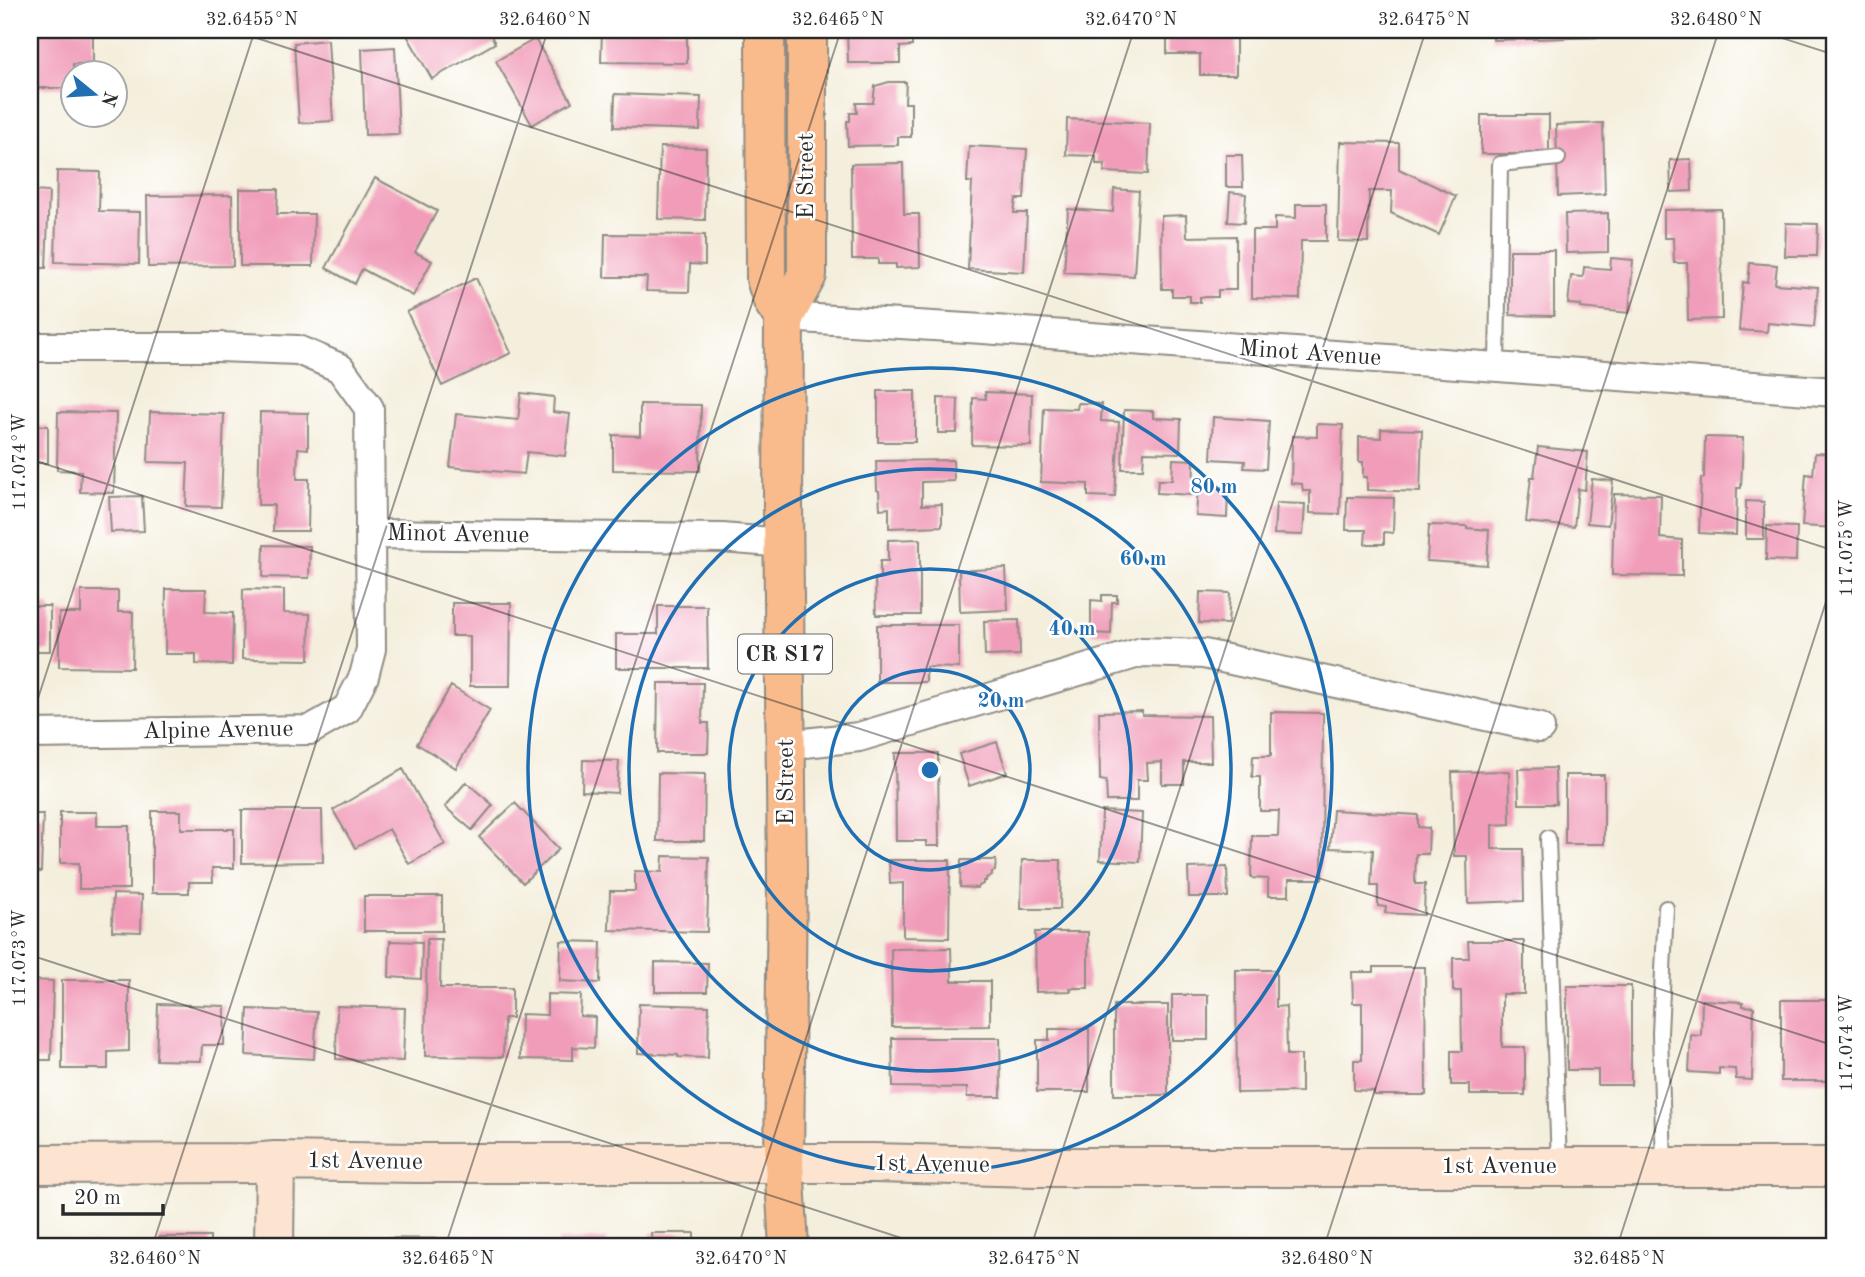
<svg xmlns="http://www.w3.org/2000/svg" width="1865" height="1277" viewBox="0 0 1865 1277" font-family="'Old Standard TT',serif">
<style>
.building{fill:#f19dba}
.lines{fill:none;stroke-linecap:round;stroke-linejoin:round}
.lane-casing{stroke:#908c84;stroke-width:18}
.street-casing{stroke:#908c84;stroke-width:32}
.secondary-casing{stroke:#908c84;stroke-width:42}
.primary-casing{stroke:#908c84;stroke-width:42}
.lane{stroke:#fff;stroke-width:14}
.street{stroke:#fff;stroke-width:28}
.secondary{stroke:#fde4d1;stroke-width:38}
.primary{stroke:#fabb8c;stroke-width:38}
.ticks{fill:none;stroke:#2b2b2b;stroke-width:2;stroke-opacity:0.45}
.ring{fill:none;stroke:#1f6fb2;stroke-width:3.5}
.labels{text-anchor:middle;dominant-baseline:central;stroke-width:5;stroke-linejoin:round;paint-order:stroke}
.shield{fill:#fff;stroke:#6b6b6b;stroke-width:2}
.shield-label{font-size:23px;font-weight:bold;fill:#2b2b2b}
.street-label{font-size:24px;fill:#2b2b2b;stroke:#fff}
.centre{fill:#1f6fb2;stroke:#fff;stroke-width:3.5}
.ring-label{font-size:21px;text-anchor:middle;font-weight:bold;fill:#1f6fb2;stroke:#fff;stroke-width:5;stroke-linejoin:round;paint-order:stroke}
.neatline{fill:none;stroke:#2b2b2b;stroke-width:2.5}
.ticks-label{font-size:18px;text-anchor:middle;fill:#2b2b2b}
</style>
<rect width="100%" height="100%" fill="#fff"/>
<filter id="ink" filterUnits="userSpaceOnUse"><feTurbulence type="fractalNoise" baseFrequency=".0143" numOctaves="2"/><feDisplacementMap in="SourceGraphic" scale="14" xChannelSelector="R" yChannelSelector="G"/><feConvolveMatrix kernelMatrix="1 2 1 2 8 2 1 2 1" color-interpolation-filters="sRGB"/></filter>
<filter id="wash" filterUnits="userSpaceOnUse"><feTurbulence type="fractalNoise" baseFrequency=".00686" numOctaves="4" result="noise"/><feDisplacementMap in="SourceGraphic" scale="28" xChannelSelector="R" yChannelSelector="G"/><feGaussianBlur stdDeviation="1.57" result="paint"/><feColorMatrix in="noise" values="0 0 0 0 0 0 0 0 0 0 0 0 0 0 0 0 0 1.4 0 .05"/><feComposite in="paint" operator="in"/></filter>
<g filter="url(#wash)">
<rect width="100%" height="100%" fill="#f4eedc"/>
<g id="blocks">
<!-- building -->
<path class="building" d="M30 30H93V64H73V88H30Z
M404 30H488L495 43 432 79Z
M602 30H687V63L601 62Z
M847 30H912V46L900 47V63H848Z
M961 30H1040V36H961Z
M1167 30H1236V75H1200V54H1167Z
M1493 30H1604V37L1493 40Z
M535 39 572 102 532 125 496 61Z
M328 40 333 121 299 123 294 43Z
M395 47 399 134 365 135 362 49Z
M889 82H906L905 103H911V137H898V145L848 146 847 121H850V113H857L856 103H873L875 86Z
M615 94 701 97 700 130 614 127Z
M1481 115H1549V154H1481Z
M1067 119 1150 123 1148 174 1104 172 1105 164H1096V156L1066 155Z
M1603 123 1605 194 1558 196 1556 125Z
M1340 142 1399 143V169L1456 196 1439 235 1391 213 1392 191H1369L1368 242 1338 241Z
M969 146 1027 149 1024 199H1016L1014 213H1027L1024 272 968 269 972 182H967Z
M660 147 706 148 705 220 658 219Z
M1226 155H1242L1243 187H1226Z
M1691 159 1692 191 1671 192 1670 160Z
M903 163 904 214H919L920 267 896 268V264H878V259H852L851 164Z
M57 171 100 172 99 211 140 212 139 264 55 262Z
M375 178 437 211 415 252 432 261 413 296 362 269 355 284 326 268Z
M240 189H278L277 214H314L313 266H240Z
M1114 189 1139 191 1134 276 1064 272 1068 209 1113 212Z
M30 191 49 192 46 268H30Z
M1230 192 1246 194 1244 223 1228 222Z
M232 195 233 266 148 267 147 196Z
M1296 204H1326V241H1301L1300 299 1252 298V230H1275V217L1296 218Z
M1721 209 1722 319 1688 320 1687 263H1674L1673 238H1664V210Z
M1608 213V252L1566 253 1565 214Z
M1186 215 1187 237 1236 236V290H1218V297H1200V302H1190V296H1172V289H1162L1161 216Z
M1786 223 1818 224 1817 256H1785Z
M605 234 705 235V265L690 264 689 292 646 291 647 277H604Z
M1510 250H1554V316L1510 315Z
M1611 258 1633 260 1629 313 1580 308 1581 305 1568 304 1571 276 1583 277 1584 267 1610 269Z
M1750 263 1777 265 1775 284 1818 287 1814 327 1768 323 1767 332 1739 330 1743 282 1748 283Z
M476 278 511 353 442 386 407 312Z
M878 391H915V442H878Z
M985 392 1032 394 1031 446 972 445 973 398 986 399Z
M521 393 554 397 553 412 570 414 565 456 527 452 524 474 450 467 456 414 518 420Z
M938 398 958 399 957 433H938Z
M1078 403 1102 404 1101 421 1119 422 1115 497 1088 496V484L1041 482 1044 408 1077 409Z
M640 404 701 405 700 471 613 470V435L640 436Z
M1124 410 1153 411V418L1181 419 1180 453 1144 452 1143 469H1122Z
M58 412 116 413 114 493 80 492 81 471 57 470Z
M150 412 224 414 221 507 186 506 188 463 148 462Z
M260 412 308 413V449L298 448 297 479H309L308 531H273L274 505H258Z
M1213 417 1269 421 1266 469 1244 468 1245 461 1211 459Z
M1317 424 1343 425 1340 514 1310 513V491H1303L1302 484 1291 483 1292 436 1317 437Z
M30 425 48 426V463H30Z
M1381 429 1422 430 1420 492 1367 490V477H1363V462H1359V437L1381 438Z
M1705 437 1743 438 1741 488H1737L1736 535 1699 533 1701 478H1704Z
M1538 447 1588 452 1585 490 1578 489 1574 527 1526 522 1531 477H1534Z
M1815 453 1835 454V528L1802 526 1806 474 1813 475Z
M1173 459 1194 460 1193 495 1157 493 1158 480H1172Z
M953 460 954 481 922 482V505L942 504V526L889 528V508L880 509 879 491 877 490 876 461Z
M1592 479 1613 481 1608 525 1587 523Z
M1198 486 1228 488 1227 518 1196 516Z
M1614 494 1661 495 1660 538 1682 540V576L1612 575Z
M142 496 144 531 111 532 109 497Z
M1347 497 1394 498 1393 533 1384 532V544H1365L1366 530H1346Z
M1746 501 1764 502V539H1746Z
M1276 503 1305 504 1303 535 1274 534Z
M1429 525 1467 526V528L1489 530 1487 565 1427 561Z
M1767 526 1797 527 1796 561 1766 560Z
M920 539V615H876L875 578H880V561H888V540Z
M264 545 310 546 309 578 263 577Z
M1006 568 1008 610 960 612 959 571Z
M166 589H206L205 612 233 613 232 665 196 664V654H165Z
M243 589 284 590V613L310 614 309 660 242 659Z
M81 591H118V612H133L132 668 59 667V613H81Z
M1200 592 1230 593 1228 624 1199 623Z
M1102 595H1117V602H1112L1111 634 1091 633V600L1102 601Z
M452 603H511L510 686H470V636H452Z
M30 606H50V651H30Z
M658 606H707L708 668H616V634H658Z
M1019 620 1020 655 985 656 984 621Z
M877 625H959V668L926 667V682H877Z
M658 683H703L702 723H709L708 753H657Z
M451 686 490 710 456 768 417 744Z
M1142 711V715L1210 716 1211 762H1184V784H1162V762L1147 763 1148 780H1137V801H1107L1106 781 1100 780 1099 712Z
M1271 712 1323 713 1322 879H1289V896H1268V879L1251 878 1252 836H1278L1279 811H1260V777H1252L1253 756H1271Z
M997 742 1007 773 969 786 959 754Z
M895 753H938L939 846H926V841H896Z
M583 760 619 761 617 793 582 791Z
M1555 768 1556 804H1519L1518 769Z
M403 769 445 844 409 864 389 829 355 848 333 810Z
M1509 771 1510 824 1492 825V849H1523L1524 901 1468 903 1467 856H1454L1452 772Z
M658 773 705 774 704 841H657Z
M1565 775H1604V844H1565Z
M466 782 493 805 472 830 445 807Z
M515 803 559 849 523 883 479 837Z
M242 810H322L323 862 242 863Z
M1333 810 1418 815V827L1429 828 1428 854H1416L1415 884H1425L1424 915 1385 913 1386 907 1378 906V886H1371L1373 850 1330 848Z
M152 811H181V829H234V868H212L213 882H189V893H152Z
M1102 811 1142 813 1140 862 1100 860Z
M60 812H97V826H129V889H79V863H60Z
M30 814H43L41 872 30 871Z
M663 856 709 857 707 932 609 930 610 891H635V871L662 872Z
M889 860H950L949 938 903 937V883L890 884Z
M961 860H996L995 871 992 872V875L986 878V881H983V884L979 886 978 888 960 887Z
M1022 860H1061L1060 909H1021Z
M1227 867 1228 897H1189L1188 868Z
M113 894 142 895 141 932 112 931Z
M364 896H442V931H364Z
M1035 932H1088V988H1070L1071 991 1036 992Z
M427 939H441L440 988H512V1018H504L503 1057 425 1056Z
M390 941 422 942 421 979 389 977Z
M561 941 601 942 600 983 560 981Z
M1468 941H1524V994H1502V1047H1525V1095H1470V1085H1451V1051H1462L1461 991H1453V958H1469Z
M951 948 952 981H990V1026L892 1027 891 949Z
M655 962 708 963 707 992H655Z
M1374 967H1425L1426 1095H1374V1091L1354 1090V1060H1362V1003H1353L1352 972H1374Z
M1236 970H1276V1007L1286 1006 1287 1055H1301V1092L1237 1093Z
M30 980 53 981 51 1060H30Z
M62 980H129V1051L108 1052V1069H62Z
M1567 986H1631V1085H1598V1070H1567Z
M547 994 581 995 580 1016 595 1017 594 1048 573 1047V1060L520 1059 521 1014 547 1015Z
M1172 995H1208V1040H1172Z
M1702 1000 1743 1002V1006L1754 1007 1752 1080 1736 1079 1735 1069 1719 1068V1074L1689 1072 1691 1035 1701 1036Z
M1781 1000H1835V1081H1781Z
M158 1004 225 1006 224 1045H202L201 1061 156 1060Z
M639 1004 709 1006 708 1058 678 1057V1055L638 1053Z
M1114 1005H1168V1095H1114Z
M337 1006 405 1008 403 1061 336 1059Z
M248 1009 317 1012 314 1059 246 1055Z
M1049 1029H1089V1092H1037V1040H1049Z
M892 1038H1000L1001 1097H967V1088L893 1087Z
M651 1233H694V1247H652Z
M159 1237H210V1247H159Z
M358 1238 480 1239V1247H358Z
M607 1239V1247H558V1240Z
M56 1243H121V1247H56Z"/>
</g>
</g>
<g filter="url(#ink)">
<use href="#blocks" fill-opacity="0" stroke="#908c84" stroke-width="2"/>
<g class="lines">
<!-- lane casing -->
<g class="lane-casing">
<path id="lane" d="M1497 367 1500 164 1558 158
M1548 838 1559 1166
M1664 1166 1660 1033 1666 908"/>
</g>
<!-- street casing -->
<g class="street-casing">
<path id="street" d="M784 317 983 329 1835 392
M30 347H218L298 350 340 368 369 408 371 649 364 676 347 709 310 730 30 734
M370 534 722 538 784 543
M787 745 859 737 1142 652 1204 654 1540 728"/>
</g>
<!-- secondary casing -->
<g class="secondary-casing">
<path id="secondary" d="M30 1164 251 1163 275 1161 415 1163H874L1035 1167H1835
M274 1247 275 1161"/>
</g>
<!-- primary casing -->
<g class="primary-casing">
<path id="primary" d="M765 30 766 279 773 301 784 317
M789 1247 784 1163 787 877 783 504 784 317 807 275V30"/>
</g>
<!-- lane -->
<use href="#lane" class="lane"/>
<!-- street -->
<use href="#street" class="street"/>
<!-- secondary -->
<use href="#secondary" class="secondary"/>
<!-- primary -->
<use href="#primary" class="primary"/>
</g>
</g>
<!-- ticks -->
<path class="ticks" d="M232 30 1835 551M1757 30 1835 55M30 459 1835 1046M30 723 255 30M30 955 929 1247M152 1247 548 30M445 1247 841 30M738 1247 1134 30M1031 1247 1426 30M1324 1247 1719 30M1617 1247 1835 574"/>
<!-- distance rings -->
<g class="ring">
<circle cx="930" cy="770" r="100"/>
<circle cx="930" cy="770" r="201"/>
<circle cx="930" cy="770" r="301"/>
<circle cx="930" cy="770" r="402"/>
</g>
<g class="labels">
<!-- shield labels -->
<rect class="shield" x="738" y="634.5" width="94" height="39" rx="5"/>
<g class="shield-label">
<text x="785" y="654">CR S17</text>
</g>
<!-- street labels -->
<g class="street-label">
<text transform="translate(807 176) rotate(-90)">E Street</text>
<text transform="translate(1310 354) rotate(4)">Minot Avenue</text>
<text transform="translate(458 535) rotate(1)">Minot Avenue</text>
<text transform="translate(218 731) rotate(-1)">Alpine Avenue</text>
<text transform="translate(787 782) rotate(-90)">E Street</text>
<text transform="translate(365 1162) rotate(1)">1st Avenue</text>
<text transform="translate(932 1165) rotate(1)">1st Avenue</text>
<text x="1499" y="1167">1st Avenue</text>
</g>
</g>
<circle cx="930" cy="770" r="10" class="centre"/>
<g class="ring-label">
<text x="1214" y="493">80 m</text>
<text x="1143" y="565">60 m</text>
<text x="1072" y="635">40 m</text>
<text x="1001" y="707">20 m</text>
</g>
<!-- margin -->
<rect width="1865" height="1277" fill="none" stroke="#fff" stroke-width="77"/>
<!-- north arrow -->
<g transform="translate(94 94) rotate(108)"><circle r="33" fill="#ffffff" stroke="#aaaaaa" stroke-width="2"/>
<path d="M0-5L12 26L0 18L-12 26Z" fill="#1f6fb2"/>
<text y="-10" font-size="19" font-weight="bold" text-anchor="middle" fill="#2b2b2b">N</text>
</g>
<!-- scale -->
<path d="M63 1204v10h100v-10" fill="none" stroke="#2b2b2b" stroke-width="3.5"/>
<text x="74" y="1204" font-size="21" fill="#2b2b2b" stroke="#ffffff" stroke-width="5" paint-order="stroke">20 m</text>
<rect x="38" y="38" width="1788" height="1200" class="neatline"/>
<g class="ticks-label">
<text x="252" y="25">32.6455°N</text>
<text x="545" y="25">32.6460°N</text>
<text x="838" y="25">32.6465°N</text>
<text x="1131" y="25">32.6470°N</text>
<text x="1424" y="25">32.6475°N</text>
<text x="1716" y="25">32.6480°N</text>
<text transform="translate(19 462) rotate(-90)" y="6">117.074°W</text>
<text transform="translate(1846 548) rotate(-90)" y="6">117.075°W</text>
<text transform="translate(19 958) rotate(-90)" y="6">117.073°W</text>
<text transform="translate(1846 1043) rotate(-90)" y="6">117.074°W</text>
<text x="155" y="1264">32.6460°N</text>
<text x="448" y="1264">32.6465°N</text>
<text x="741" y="1264">32.6470°N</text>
<text x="1034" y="1264">32.6475°N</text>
<text x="1327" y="1264">32.6480°N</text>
<text x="1619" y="1264">32.6485°N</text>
</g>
</svg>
